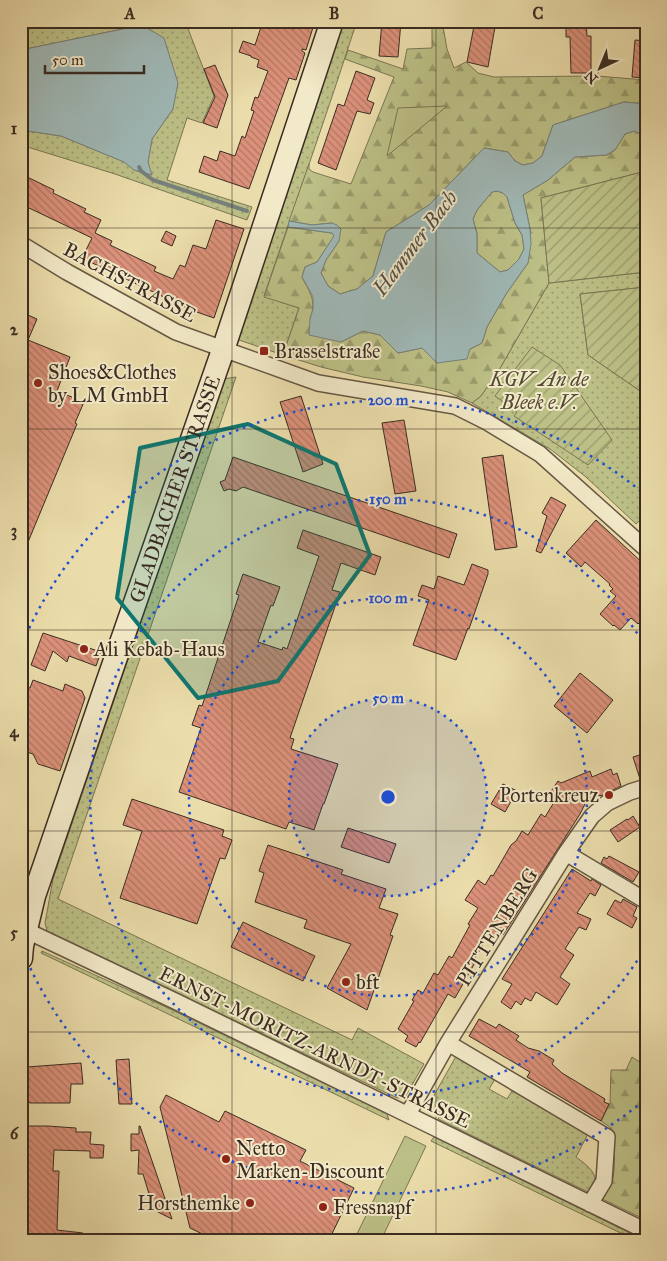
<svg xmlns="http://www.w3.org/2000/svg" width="667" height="1261" viewBox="0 0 667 1261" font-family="'IM FELL Great Primer',serif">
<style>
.grass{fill:url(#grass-dots);stroke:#7b7654}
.forest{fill:url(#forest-firs);stroke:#7b7654}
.park{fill:#bcc086;stroke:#7b7654}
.garden{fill:url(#garden-furrows);stroke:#7b7654}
.water{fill:#9fb8b6;stroke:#77807b;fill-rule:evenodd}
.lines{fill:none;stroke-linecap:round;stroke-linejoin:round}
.stream{stroke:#77807b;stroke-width:4}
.building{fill:url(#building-back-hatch);stroke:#3a2c22}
.street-casing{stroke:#665844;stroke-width:18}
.secondary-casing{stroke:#3a2c22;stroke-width:25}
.street{stroke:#f2e9c8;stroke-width:15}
.secondary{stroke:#f2e9c8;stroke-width:22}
.marked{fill:#0f766e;fill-opacity:0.2;stroke:#0f766e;stroke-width:4;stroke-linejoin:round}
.grid{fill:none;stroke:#3a2c22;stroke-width:1;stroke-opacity:0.55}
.ring{fill:none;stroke:#1d4ed8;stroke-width:2.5;stroke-dasharray:2.5 5}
.poi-dot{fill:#8f2418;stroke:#f2e9c8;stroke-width:2}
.labels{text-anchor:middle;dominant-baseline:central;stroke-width:4;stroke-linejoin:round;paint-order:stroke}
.street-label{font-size:20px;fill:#3a2c22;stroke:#f2e9c8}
.poi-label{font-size:20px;fill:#3a2c22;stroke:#f2e9c8;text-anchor:start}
.park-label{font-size:20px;font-style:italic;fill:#544a36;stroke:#f2e9c8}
.water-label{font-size:21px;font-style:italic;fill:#534f47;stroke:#f2e9c8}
.centre{fill:#1d4ed8;stroke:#f2e9c8;stroke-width:2.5}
.ring-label{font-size:15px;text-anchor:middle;font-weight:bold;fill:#1d4ed8;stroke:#f2e9c8;stroke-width:4;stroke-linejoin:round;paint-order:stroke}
.neatline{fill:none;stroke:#3a2c22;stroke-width:2}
.grid-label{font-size:16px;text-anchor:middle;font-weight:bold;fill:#3a2c22}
</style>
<defs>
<pattern id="grass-dots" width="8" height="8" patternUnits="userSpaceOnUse" patternTransform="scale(1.25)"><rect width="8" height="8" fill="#bcc086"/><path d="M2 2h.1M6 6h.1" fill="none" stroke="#9a9c6d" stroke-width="1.8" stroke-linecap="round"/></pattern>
<pattern id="forest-firs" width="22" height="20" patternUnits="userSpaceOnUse" patternTransform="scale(1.25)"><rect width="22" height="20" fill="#bcc086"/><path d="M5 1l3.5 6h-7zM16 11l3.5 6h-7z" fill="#9a9c6d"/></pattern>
<pattern id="garden-furrows" width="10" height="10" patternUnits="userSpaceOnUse" patternTransform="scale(1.25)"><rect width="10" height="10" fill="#bcc086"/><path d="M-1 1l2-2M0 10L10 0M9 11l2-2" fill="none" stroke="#9a9c6d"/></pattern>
<pattern id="building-back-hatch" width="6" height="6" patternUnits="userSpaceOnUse" patternTransform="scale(1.25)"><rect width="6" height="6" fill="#dc917a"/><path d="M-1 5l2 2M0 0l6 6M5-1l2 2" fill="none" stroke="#b37764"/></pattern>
</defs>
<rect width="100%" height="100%" fill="#ebddab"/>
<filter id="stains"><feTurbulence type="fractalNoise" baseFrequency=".004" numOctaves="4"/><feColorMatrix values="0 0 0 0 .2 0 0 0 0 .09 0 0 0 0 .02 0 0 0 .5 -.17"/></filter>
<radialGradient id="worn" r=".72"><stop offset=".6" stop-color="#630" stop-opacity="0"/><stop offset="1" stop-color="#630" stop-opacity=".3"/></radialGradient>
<!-- grass -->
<path class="grass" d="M36 21H185L214 96 202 123 187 118 167 180 252 207 247 220 115 174 21 145V130L61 136 125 162 134 170 151 175 148 162 152 139 173 109 142 25 21 50V27Z
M344 21H357C327 114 295 204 264 296L299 308 283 355 236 339Z
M646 272V287L580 294 588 355 646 395V514L636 524 586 477 550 449 472 403 481 396 499 370 549 283Z
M236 377 58 899 352 1040 358 1028 424 1064 405 1097 397 1098 47 931 45 923 53 879 201 446 208 420 223 379Z
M42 951 166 1007 387 1114 389 1120 41 953Z
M459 1051 492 1071 494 1081 489 1089 507 1099 512 1091 520 1095 523 1089 590 1130 576 1157C584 1163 596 1171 595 1181 595 1185 592 1189 590 1193L438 1119 440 1115 428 1109V1106Z
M434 1137 644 1240H635L431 1141Z"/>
<!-- forest -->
<path class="forest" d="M432 21H442L447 49 454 68 466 62 478 73 494 77 591 76 600 68 597 76 646 80V104L624 102 553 125 542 156 533 163 523 165 515 161 508 152 484 148 429 205 386 232 373 276 357 289 340 294 328 286 321 273 326 260 339 241 332 223 312 225 289 221 309 164V169L313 172 351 184 394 77 345 59 348 50 403 69 407 49 432 48Z
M634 131 646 136V171L541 198 549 283 499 370 481 396 472 403 448 392 421 386 363 377 321 367 283 355 299 308 264 297 288 227 332 233 335 236 317 262 305 267 302 277C310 293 317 301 310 319L341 342 363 331 380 335 398 353 422 348 470 349 482 343 487 327 506 294 528 263 530 229 523 195 548 180 575 157 607 155 615 150 625 134Z
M497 191 503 193 507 197 515 223 522 235 524 249 519 259 508 270 500 272 477 253V234L473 219 477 210 492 192Z
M632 1057 646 1066V1220L600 1198C603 1194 607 1190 610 1186 618 1171 613 1143 610 1127L601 1121 610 1103 611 1070H626Z"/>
<!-- park -->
<path class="park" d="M447 106 387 156 398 108Z
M405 1136 426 1146 381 1240H354Z"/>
<!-- garden -->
<path class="garden" d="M646 171V272L549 283 541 198Z
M646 287V395L588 355 580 294Z
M532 347 560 365 612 440 588 465 514 416 517 412 495 396Z"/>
<!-- water -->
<path class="water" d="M142 25 164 38 178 83 173 109 152 139 148 162 152 175 134 170 124 162 61 136 21 130V50Z
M624 102 646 104V136L634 131 625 134 615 150 606 155 575 157 548 180 523 195 530 229 531 244 528 263 506 294 487 327 482 343 470 349 467 359 437 363 422 348 398 353 380 335 363 331 341 342 309 335 310 319 313 309V297L302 277 305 267 317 262 334 236 332 233 288 227 289 221 312 225 332 223 337 225 341 229 339 241 326 260 321 273 328 286 340 294 357 289 373 276 386 232 429 205 484 148 508 152 515 161 523 165 533 163 542 156 553 125ZM497 191 503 193 507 197 515 223 522 235 524 249 519 259 508 270 500 272 477 253V234L473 219 477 210 492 192Z"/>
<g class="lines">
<!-- stream -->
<path class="stream" d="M139 167 141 171 153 180 247 211"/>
</g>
<!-- building -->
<path class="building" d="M263 21H268L294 29 297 21H315L306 50 302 49V51L305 53 296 80 289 78 249 189 199 172 204 156 217 161 220 151 235 156 242 136 245 138 254 111 251 110 255 97 258 98 268 71 257 67 259 60 251 57V56L239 52 243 41 255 45Z
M382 21H401L398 57 379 56Z
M475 21H496L488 67 467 62Z
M566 21H586L587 36H591V73H571L570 37H566Z
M635 40 646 41V78L632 77Z
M215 65 228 95 217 128 203 123 215 97 204 69Z
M356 71 375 78 367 100 374 103 370 114 357 111 336 170 318 163 338 104 344 106Z
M21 174 54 190 53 193 86 209 84 212 101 220 95 233 112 241 110 245 156 267 154 271 173 279 180 265 185 267 193 245 206 249 216 220 244 229 214 318 191 310 82 258 92 238 29 208 21 225Z
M166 231 176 236 172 246 161 241Z
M21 312 37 319 28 340 70 357 57 391 84 402 75 423 77 424 21 559Z
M301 396 323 464 303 472 280 402Z
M404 420 416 491 395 494 382 423Z
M503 455 517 547 495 550 482 458Z
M233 457 457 534 449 558 243 487 236 491 229 489 224 491 220 482 225 480Z
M551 497 566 505 541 553 536 551 547 516 542 513Z
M596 520 646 566V592L642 596 646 600V616L638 624 631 618 620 630 614 625 613 626 600 614 616 596 610 591 613 589 609 585 610 584 585 562 581 567 566 553Z
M303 530 381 557 375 575 341 563 332 590 340 592 290 738 294 739 291 749 338 764 324 804H323L314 830 289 822 286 829 179 792 201 728 192 725 199 705 202 706 239 595 236 594 243 574 280 587 273 606 271 605 258 642 282 650 283 647 287 649 319 556 297 548Z
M472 564 488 570V574L469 629 468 628 456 660 413 645 429 600 418 596 422 585 434 589 438 576 464 585Z
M43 633 101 652 96 666 69 656 67 662 53 651 45 671 31 665Z
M580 673 613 700 587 733 554 706Z
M33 680 63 691 65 684 82 691 85 698 60 771 38 764 33 754 21 750V699L26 687 30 688Z
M646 753V778L640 779 633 757Z
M611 769 613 775 617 773 621 786 603 795 588 798 580 814 503 935 500 934 495 943 487 938 475 958 477 959 455 998 448 994 420 1043 419 1042 416 1047 405 1041 408 1036 398 1029 414 1001 412 1000 418 990 423 993 434 973 438 975 449 956 452 958 470 925 468 924 478 908 465 900 478 880 485 885 491 875 493 876 511 845 516 841 522 831 528 835 541 814 545 817 556 799 549 794 558 781 561 783 590 771 592 777Z
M503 784 517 791 505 812 491 804Z
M132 799 224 830 222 836 232 840 225 859 220 858 197 924 120 898 142 831 123 825Z
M633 816 640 827 618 842 610 830 627 819 628 820Z
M348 828 396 844 389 863 341 847Z
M268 845 343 870 341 874 386 889 379 908 398 914 390 935 393 936 367 1010 327 988 351 944 304 928 307 920 255 902 264 873 259 871Z
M609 856 639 872 633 882 601 863 604 857 607 859Z
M572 869 591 881 592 879 601 885 595 896 590 893 577 913 591 919 586 930 579 927 565 949 574 955 560 977 570 984 557 1005 536 992 531 1001 525 998 521 1005 516 1001 511 1009 501 1002 512 984 502 979Z
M623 899 637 907 633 916 637 918 632 928 607 914 615 900 621 903Z
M243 922 315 956 303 981 231 947Z
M479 1019 496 1028 499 1024 519 1036 516 1040 528 1048 539 1051 554 1060 552 1064 562 1073 605 1099 604 1102 609 1104 601 1121 527 1077 530 1072 469 1036Z
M129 1059 132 1104H119L116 1060Z
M81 1063 83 1084H71L70 1103H30L26 1098 27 1067Z
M166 1095 219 1122 225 1111 306 1150 300 1161 354 1188 329 1240H215L190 1228 160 1107Z
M29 1126H47L76 1128V1132H91L90 1144 104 1145 103 1158H90V1151L54 1150 53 1171H59L57 1230 83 1233 82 1240H21L24 1130Z
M139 1126H140L172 1219 158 1212 157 1208 153 1207 143 1174H138L139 1150 131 1151V1134H139Z"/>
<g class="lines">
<!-- street casing -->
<g class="street-casing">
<path id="street" d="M21 23 26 21
M21 244 67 272 176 332 318 383 455 406 487 422 540 454 646 549
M566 853 646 901
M21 928 177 1002 646 1231
M448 1043 607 1137 604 1181 590 1204
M408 1114 448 1043 566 853 592 816 607 803 630 792 646 787"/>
</g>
<!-- secondary casing -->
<g class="secondary-casing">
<g id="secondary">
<path id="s1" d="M21 958 22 946 34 896 106 686 223 350 332 21"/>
</g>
</g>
<!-- street -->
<use href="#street" class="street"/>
<!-- secondary -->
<use href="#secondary" class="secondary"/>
</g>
<!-- marked area -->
<path class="marked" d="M248 424 336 464 370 555 278 681 198 698 117 598 140 448Z"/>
<!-- grid -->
<path class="grid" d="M232 21V1240M436 21V1240M21 228H646M21 429H646M21 630H646M21 831H646M21 1032H646"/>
<!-- distance rings -->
<circle cx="388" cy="797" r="99" fill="#1d4ed8" fill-opacity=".12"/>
<g class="ring">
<circle cx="388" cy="797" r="99"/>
<circle cx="388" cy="797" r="199"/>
<path d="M645 948A298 298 0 1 1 645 646"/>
<path d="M643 1101A397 397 0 0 1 23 952M23 642A397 397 0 0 1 643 493"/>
</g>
<!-- markers -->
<g class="poi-dot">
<rect x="259" y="346" width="10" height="10" rx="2.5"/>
<circle cx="38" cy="383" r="5"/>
<circle cx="84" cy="649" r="5"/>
<circle cx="609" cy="795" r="5"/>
<circle cx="346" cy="982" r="5"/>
<circle cx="226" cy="1159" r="5"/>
<circle cx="250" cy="1203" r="5"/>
<circle cx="323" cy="1207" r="5"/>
</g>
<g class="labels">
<!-- street labels -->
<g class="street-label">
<text transform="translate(130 282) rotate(28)">BACHSTRASSE</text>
<text stroke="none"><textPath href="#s1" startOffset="494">GLADBACHER STRASSE</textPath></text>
<text transform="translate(497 927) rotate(-58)">PITTENBERG</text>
<text transform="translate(315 1047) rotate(26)">ERNST-MORITZ-ARNDT-STRASSE</text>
</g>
<!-- poi labels -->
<g class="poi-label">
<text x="274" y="351">Brasselstraße</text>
<text x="48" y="372">Shoes&amp;Clothes<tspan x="48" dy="23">by LM GmbH</tspan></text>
<text x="94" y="649">Ali Kebab-Haus</text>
<text x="599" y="795" text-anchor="end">Portenkreuz</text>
<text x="356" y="982">bft</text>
<text x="236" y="1148">Netto<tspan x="236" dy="23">Marken-Discount</tspan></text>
<text x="240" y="1203" text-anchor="end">Horsthemke</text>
<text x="333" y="1207">Fressnapf</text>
</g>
<!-- park labels -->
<g class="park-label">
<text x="539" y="379">KGV An de<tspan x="539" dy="23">Bleek e.V.</tspan></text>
</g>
<!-- water labels -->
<g class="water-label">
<text transform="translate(415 243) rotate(-53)">Hammer Bach</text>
</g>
</g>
<circle cx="388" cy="797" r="8" class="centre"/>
<g class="ring-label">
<text x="388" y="405">200 m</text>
<text x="388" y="504">150 m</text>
<text x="388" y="603">100 m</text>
<text x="388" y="703">50 m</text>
</g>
<!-- margin -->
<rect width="667" height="1261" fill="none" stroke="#ebddab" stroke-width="55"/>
<!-- north arrow -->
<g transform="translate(600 68) rotate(224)" stroke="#f2e9c8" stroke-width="4" paint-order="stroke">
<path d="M0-4L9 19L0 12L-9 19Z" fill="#3a2c22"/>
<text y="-8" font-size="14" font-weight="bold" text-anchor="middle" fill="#3a2c22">N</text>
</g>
<!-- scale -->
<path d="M45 65v8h99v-8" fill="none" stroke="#3a2c22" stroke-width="2.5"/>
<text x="52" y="65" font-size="15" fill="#3a2c22" stroke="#f2e9c8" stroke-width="4" paint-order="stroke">50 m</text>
<rect x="28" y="28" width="612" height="1206" class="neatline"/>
<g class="grid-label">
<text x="130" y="19">A</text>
<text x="334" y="19">B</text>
<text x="538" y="19">C</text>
<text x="14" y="134">1</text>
<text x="14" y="335">2</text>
<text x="14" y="536">3</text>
<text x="14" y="737">4</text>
<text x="14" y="938">5</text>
<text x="14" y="1139">6</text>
</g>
<rect width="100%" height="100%" filter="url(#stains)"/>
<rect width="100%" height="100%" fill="url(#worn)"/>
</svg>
